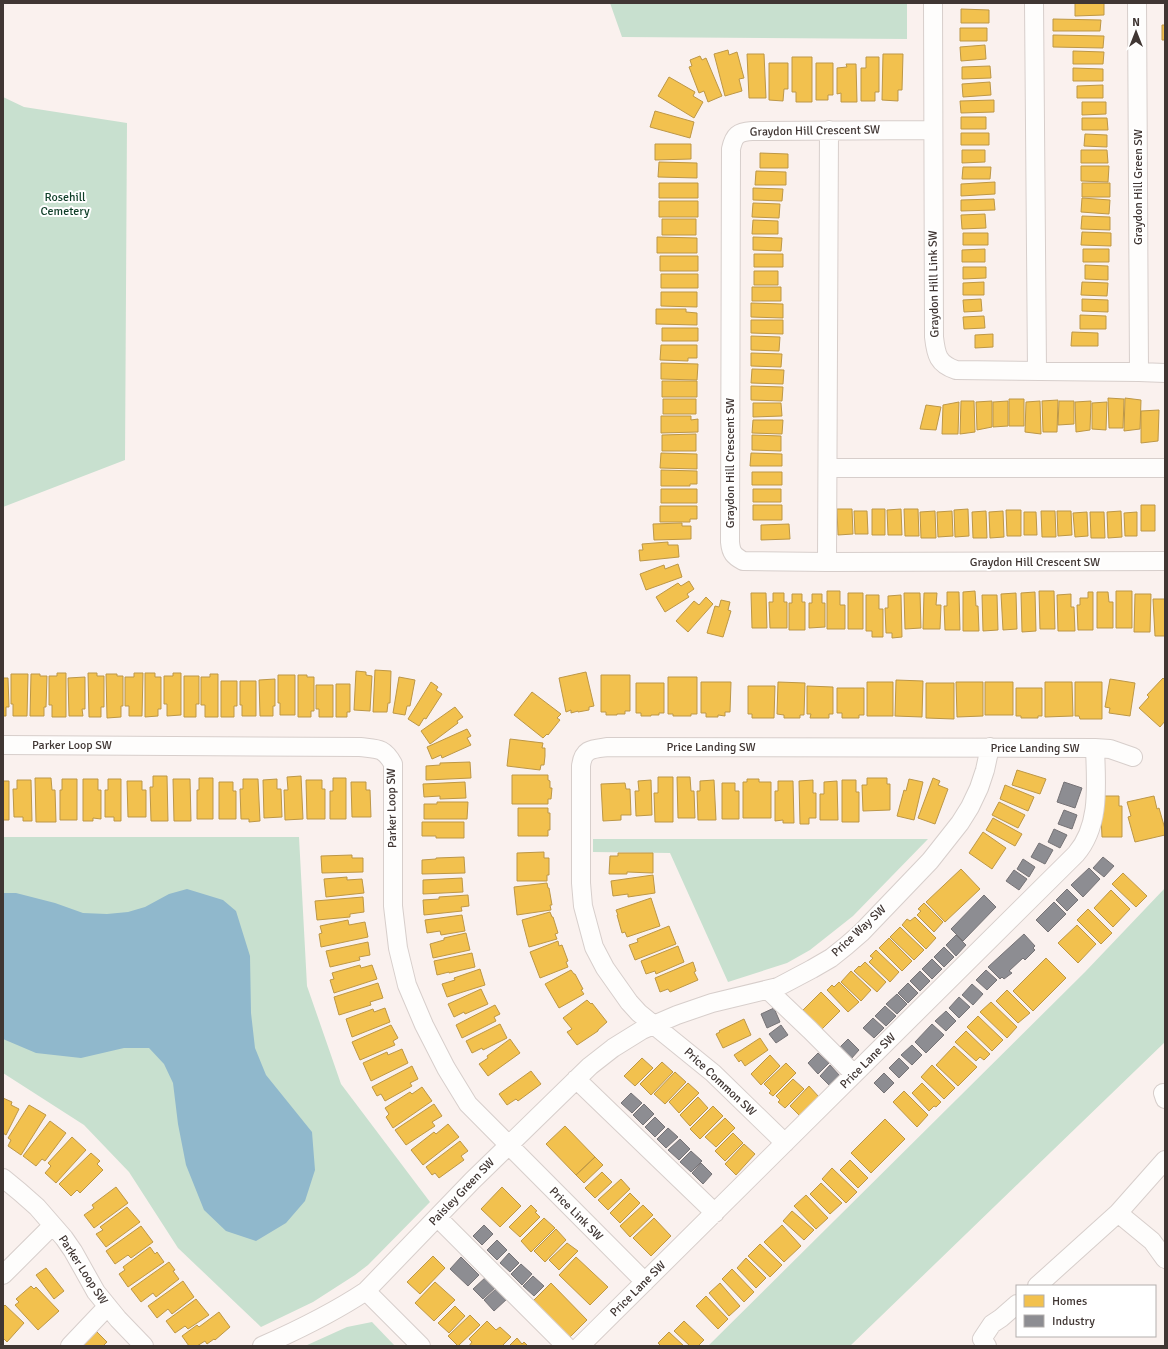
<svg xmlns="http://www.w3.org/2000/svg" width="1168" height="1349" viewBox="0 0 1168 1349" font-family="Signika,sans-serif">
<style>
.green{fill:#c8e0cf}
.water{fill:#90b8cc}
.homes{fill:#f2c14e;stroke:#bd9746}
.industry{fill:#8d8d92;stroke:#767376}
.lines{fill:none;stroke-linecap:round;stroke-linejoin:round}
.minor-casing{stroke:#d7cecb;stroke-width:20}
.minor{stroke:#fefdfc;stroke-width:18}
.labels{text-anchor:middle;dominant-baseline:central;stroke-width:4;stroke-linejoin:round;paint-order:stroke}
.street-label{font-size:12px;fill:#403633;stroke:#fff}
.park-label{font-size:12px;fill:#0f3e28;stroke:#fff}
</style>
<rect width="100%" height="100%" fill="#faf1ee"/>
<!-- green -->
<path class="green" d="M610 3H907V39L622 37Z
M3 97 24 107 127 123 125 460 3 507Z
M3 837H299L307 986 341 1084 430 1202 368 1265 355 1275 313 1302 261 1327 178 1248 129 1172 84 1125 3 1073Z
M593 839H928L853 916 810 950 787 963 728 982 670 853 593 852Z
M1165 888V1042L850 1346H708L1085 972Z
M372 1322 395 1346H305L347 1327Z"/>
<!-- water -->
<path class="water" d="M187 889 223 900 236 911 250 956 251 1013 255 1048 266 1075 312 1132 315 1170 305 1201 286 1223 256 1241 226 1231 204 1210 186 1165 178 1124 173 1083 164 1064 149 1048H124L81 1058 36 1053 3 1039V893H16L55 903 83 913 107 914 128 912 145 907 169 894Z"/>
<!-- homes -->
<path class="homes" d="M1075 3H1104V15L1075 16Z
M961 9 989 10V23H961Z
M1053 19 1101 20 1100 31H1053Z
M1162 25H1165V40H1162Z
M960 28H987V41H960Z
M1053 35 1104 36 1103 48 1053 47Z
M985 45 986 59 961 61 960 47Z
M728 50 729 55 737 52 744 78 739 79 742 91 725 96 714 54Z
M1073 51 1104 52 1103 64H1073Z
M747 54H764L766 98H749Z
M883 54H903L902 90H898V101L882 100Z
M700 56 702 60 706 58 722 96 708 102 704 91 699 93 689 67 692 66 690 60Z
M792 57H812V102H796V92H792Z
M866 57H879V92H875V101H861V68H866Z
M769 63H788V89H784L783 101 769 100Z
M816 63H833V95H828V100H816Z
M846 64H856L857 102H841V93L837 94V68L847 67Z
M990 66 991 78 962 79V67Z
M1073 68 1103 69V81H1073Z
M669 77 695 92 693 96 703 102 694 118 658 96Z
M990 82 991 95 963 97 962 84Z
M1103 85V98H1077V86Z
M994 100V112L961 113 960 101Z
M1082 102H1106V114L1082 115Z
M655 111 694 122 690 138 650 127Z
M961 117H986V129H961Z
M1082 118H1107L1108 130H1082Z
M961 133H989V145H961Z
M1085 134 1107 135V147L1084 146Z
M655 144H691V159L655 160Z
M962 150H985V162L962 163Z
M1081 150H1107L1108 163H1081Z
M760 153 788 154V168H760Z
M659 162 697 163V178L658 177Z
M1081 166H1109L1108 182 1081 181Z
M963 167H991L990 179H962Z
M756 171 786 172V185H755Z
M995 182V194L961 196V184Z
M659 183H698V198H659Z
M1082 183H1110V197H1082Z
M753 188 783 189 782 201 753 200Z
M1082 198 1110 200 1109 214 1081 212Z
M994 199 995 210 961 211V200Z
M659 201H698V217H659Z
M753 203 780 204 779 218 752 217Z
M985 214 986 228 962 229 961 215Z
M1082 216 1110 217V230L1081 229Z
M662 219H696V235H662Z
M753 220 778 221V234H752Z
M1082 232 1111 233V246L1081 245Z
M963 233H988V245H963Z
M657 237 697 238V253H657Z
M753 237 782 238 781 251 753 250Z
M985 249V262H962V250Z
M1083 249H1109V262H1083Z
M754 254H783V267H754Z
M660 256H698V271H660Z
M1085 265 1108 266V280L1085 279Z
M963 267H986V278L963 279Z
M754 271H778V285H754Z
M661 274H698V288H661Z
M984 282V295H963V283Z
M1082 282 1108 283 1107 296 1081 295Z
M752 287H781V301H752Z
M661 292H697V307L661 306Z
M981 299 982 311 964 312 963 300Z
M1082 299 1108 300V312L1082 311Z
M751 303 783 304V318L751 317Z
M656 309H686V312L697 313V325L656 324Z
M1080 315 1106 316V329H1080Z
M984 316 985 328 964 329 963 317Z
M751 320H783V334L751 333Z
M662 328H698V341H662Z
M1072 332 1098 333V346H1071Z
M993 334V347L975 348V335Z
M751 336 780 337 779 351 751 350Z
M661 345H697V358H688V361L660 360Z
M751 353 782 354 781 367 751 366Z
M661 363 698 364 697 380 661 379Z
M752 369 784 370 783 384 751 383Z
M662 381H697V397H662Z
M751 386 783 387 782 401 751 400Z
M1108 398 1124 399 1123 428H1109Z
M1125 398 1141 400 1140 429 1124 431Z
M663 399H696V414H663Z
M1009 399H1024V426H1009Z
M1058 400 1057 432H1043L1042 401Z
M961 401H974L975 432 960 434Z
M992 401V427L977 430 976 402Z
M1008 401V426L993 427V402Z
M1040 401 1041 434 1025 432 1026 402Z
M1059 401H1074V424L1058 425Z
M1091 401 1090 430 1076 432 1075 402Z
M959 402 958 434H942L943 405Z
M1107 402 1106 430 1092 429V403Z
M753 403H781L782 416 753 417Z
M926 405 941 407 936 430 920 429Z
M1159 410 1158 441 1141 443V411Z
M661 416H691V420L698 419V432L661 433Z
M753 420H783L782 434 752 433Z
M696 434V451H662V435Z
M752 435 781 436V451L752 450Z
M661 453 697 454V469L660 468Z
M751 453 782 454V466H750Z
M661 470 697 471V484H690V486H661Z
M752 472H782V485H752Z
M661 489H697V503H661Z
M753 489H781V502H753Z
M753 505H782V520H753Z
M1141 505H1155V531H1141Z
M660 506H697V519H690V522H660Z
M837 509H852L853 534 838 535Z
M872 509H885V535H872Z
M901 509 902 535H888L887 510Z
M904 509H918L919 536H905Z
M968 509 969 536 955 537 954 510Z
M1006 510H1021V536H1007Z
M854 511H867L868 534H855Z
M935 511 936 538H921L920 512Z
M952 511 953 536 938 537 937 512Z
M986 511 987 538H973L972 512Z
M1003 511 1004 537 990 538 989 512Z
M1041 511H1055L1056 537H1042Z
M1057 511H1071L1072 535 1058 536Z
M1121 511 1122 537 1108 538 1107 512Z
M1024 512H1036L1037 535H1024Z
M1087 512 1088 536 1075 537 1073 513Z
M1090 512H1104L1105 538H1091Z
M1137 512V536H1125L1124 513Z
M682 523V526H691V539L654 540 653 524Z
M789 524 790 539 761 540V525Z
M668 542V545H678L679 557 640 561 639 550H643L642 544Z
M678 564 682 577 646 590 640 574 664 565 665 569Z
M689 581 694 589 687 594 689 597 665 612 656 597 678 583 681 586Z
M827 591H840V605H845V629H827Z
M975 591 976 606H978L979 631H963V592Z
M1039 591H1054L1055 629H1040Z
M1116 591H1132V628H1116Z
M947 592H959L960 630H945L944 606H947Z
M1035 592 1036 631 1022 632 1021 593Z
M1088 592H1093V630H1078L1077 605H1080V598H1088Z
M1097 592H1108L1109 602H1113V628H1097Z
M751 593H766L767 628H752Z
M773 593H784V602H787V628H770L769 602H773Z
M848 593H863V629H848Z
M904 593H920L921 628 905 629Z
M924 593H937L936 605H941L940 629H923Z
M1016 593 1017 629 1003 630 1001 594Z
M792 594H802V602H805V630H789V603H792Z
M812 594H822V603H825V627L809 628V603H812Z
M1071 594V607H1074L1075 631H1058L1057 595Z
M1135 594H1151L1150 632H1134Z
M866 595H879V609H883V637H872V631H866Z
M901 595 902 637 892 638V633H886L885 608H888V596Z
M982 595H997L998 630 983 631Z
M706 597 713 604 688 632 676 621 694 601 699 605Z
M1153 599H1165V636H1155Z
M721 600 730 602 728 610 731 611 723 637 707 633 715 606 719 607Z
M375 670 391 671 390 703H388L387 712H373Z
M356 671 366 672V675L372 676 370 711 354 710Z
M586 672 594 706 589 707V710L578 712V711L571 713V710L566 712 559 678Z
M57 673H66V717H52V705H49V676H57Z
M88 673H97V676H104V707H101V717H89Z
M134 673H143L142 716H129V706H125V677H134Z
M145 673H155V677H161V709H158V716L145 717Z
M173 673H181V715L167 716V704H164V676H173Z
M11 674H28L27 716H13V704H11Z
M31 674H40V676H47L46 707H44V716H30Z
M106 674H117V676H123V706H121V717L107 718Z
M210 674H218V717H205V705H201V677H210Z
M278 675H295V715H280V703H278Z
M298 675H307V677H314V711H311V717H298Z
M601 675H630V711H625V714H617V715H606V712H601Z
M184 676H199V704H196V717H184Z
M85 677V709H82L83 716H69L68 678Z
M399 677 415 680 410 706H407L405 715 393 713Z
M668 677H697V714H691V716H673V714H668Z
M3 678H8L9 707H6V716H3Z
M1163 678 1165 680V721L1160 727 1139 708 1149 697 1147 695Z
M275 679V706H273V716H260L259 680Z
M1110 679 1135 683 1130 716 1109 713 1110 708 1105 707Z
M896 680 923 681 922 717 895 716Z
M221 681H237V706H234V717H221Z
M240 681H256V716H242V705H240Z
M431 682 438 687 436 690 442 694 426 719 424 718 419 726 408 719Z
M701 682H731L730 712H725V716L718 715V717H706V713H701Z
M778 682 805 683 804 715H800V718H784V715L777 714Z
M867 682H893V716H867Z
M956 682H983V716L957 717Z
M985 682H1013V715H985Z
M1045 682H1072L1073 716 1045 717Z
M1075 682H1102V719H1080L1079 716H1075Z
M636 683H664V713H659V715H651V716H641V713H636Z
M926 683H954V719L926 718Z
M336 684H350V712H347V717H336Z
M316 685H333V717H319V709H316Z
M748 686H775L774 718H752V714H748Z
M807 686 833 687V714H829V718H810L811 714H807Z
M837 688H864V715H859V718H842V713H837Z
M1016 688H1042V716H1038V718H1021V716H1016Z
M532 692 561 714 557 718 560 720 548 735 547 734 543 738 514 715Z
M455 707 463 717 457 721 458 723 430 744 421 731Z
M467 729 471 736 467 738 471 745 442 758 441 755 432 759 427 747Z
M510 739 543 743 542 748H545V756L544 765H541L540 770 507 766Z
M470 762 471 778 426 780V766L440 765V763Z
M1017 770 1046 779 1040 794 1012 785Z
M512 775H548V780L550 781V788H552L551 799H548V804H512Z
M153 776H167L168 821H151L150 787H153Z
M301 776 303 819 285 820 284 790H288L287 777Z
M658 777H673V822H655L654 793H658Z
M677 777H690L691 791H694L695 818H678Z
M35 778H51L52 790H55L56 822H36Z
M199 778H213V819H197V790H199Z
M333 778H346V819H330V791H333Z
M867 778H887V784H890V810L863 811 862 785H867Z
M933 778 940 781 938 785 948 789 935 824 918 818Z
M62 779H77V820H60V790H62Z
M83 779H98V790H101V819L93 818V821H83Z
M108 779H121V821H114V817H105V790H108Z
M173 779H190L191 821H174Z
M243 779H258L260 821 249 822V819H241L240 789H243Z
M277 779V789H281L282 817 264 818 263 780Z
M747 779H759V782H771V818H743V782H747Z
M909 779 923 782 914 820 897 816 904 790 906 791Z
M17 780H31L32 821H23V817H14L13 789H17Z
M306 780H322V789H325V819H307Z
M651 780 652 815 636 816 635 791H639L638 781Z
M714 780 716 820H698L697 791H700V781Z
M813 780V793H816V818H809V824H800L799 781Z
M842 780H856V792H859V822H842Z
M3 781H9V820H3Z
M127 781H142V790H146V817H128Z
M778 781H793L794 823H783V820L775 821V791H778Z
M837 781 838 820H820V794H824V782Z
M219 782H233V791H236V819H219Z
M351 782H366V790H370L371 817H352Z
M465 782 466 798 440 799V796L424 797 423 784Z
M625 783 626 789H630L631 815H621V820L603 821 601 784Z
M722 783H735V791H739V819H722Z
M1005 785 1034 797 1028 811 1000 799Z
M1103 796H1119V806H1122V837H1102L1101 815H1103Z
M1154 796 1157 809 1159 808 1165 829V835L1135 842 1128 817 1131 816 1127 802Z
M437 802H468L467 819H424V804H437Z
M999 802 1025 815 1018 828 992 815Z
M518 808H548V813H550V830H548V836H518Z
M993 818 1022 834 1015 846 986 830Z
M422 822H464V838H436V836H422Z
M983 832 1006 848 992 869 969 853Z
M544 852V858H549V875H547V881H517V853Z
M618 853H653V873L627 872V874H609L610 856H618Z
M352 855V858H363V872L322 873 321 856Z
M464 857 465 873 422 874V860L436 859V858Z
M961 869 980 889 945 922 926 902Z
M1123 873 1147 896 1136 907 1112 884Z
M653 875 655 893 628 897V894L613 896 611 881Z
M347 877V880L362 879 364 893 326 897 324 879Z
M462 878 463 892 423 894V880Z
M547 883 548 888H549L552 905H550L551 910 517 915 514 887Z
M1111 890 1130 909 1113 927 1094 908Z
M468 895 469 906 461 907 462 911 424 915 423 900 439 899V897Z
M363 897 364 912 350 914V917L317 920 315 901Z
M651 898 660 926 627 937 625 932 622 933 617 915H618L616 910Z
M924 903 943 922 934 932 917 915 921 911 918 909Z
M1088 909 1112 933 1101 944 1077 920Z
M550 912 552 917H553L558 933 555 934 557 939 529 947 522 920Z
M462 915 465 931 441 935 440 931 427 933 425 920Z
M915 917 936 938 926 949 902 925 907 919 910 921Z
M348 920 349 925 365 922 368 937 321 947 319 934 322 933 320 926Z
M1077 925 1096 944 1078 963 1058 943Z
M669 926 676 944 635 960 629 945 638 942 637 939Z
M900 927 924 950 914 960 890 937Z
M466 933 470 950 433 958 430 944 444 940V938Z
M889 938 912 961 902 971 879 948Z
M558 941 559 946 562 945 568 961 566 962 568 967 540 978 530 952Z
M368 942 370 955 359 957 360 960 330 967 326 951Z
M678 946 684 962 656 974 655 971 646 974 641 961Z
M876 950 899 972 890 982 869 962 873 958 870 956Z
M472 953 475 967 449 973V972L437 975 434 961Z
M1046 958 1066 978 1033 1011 1013 991Z
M693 962 696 971 694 972 698 980 670 992 668 989 660 992 655 978Z
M865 962 886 982 877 992 854 971 859 966 860 967Z
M360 965 361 968 372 965 377 979 334 993 330 980 334 979 332 973Z
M480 969 485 985 447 997 442 984 455 980 454 978Z
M571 970 574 974H575L583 989 581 990 584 994 559 1008 545 984Z
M851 971 871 990 861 1001 841 982Z
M839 982 859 1002 848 1012 827 990 832 985 834 987Z
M378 983 383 998 370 1002 371 1005 339 1015 334 997Z
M481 989 488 1004 465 1014 464 1012 454 1017 448 1004Z
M1007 990 1030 1013 1018 1023 996 1001Z
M821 992 840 1011 822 1029 803 1010Z
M587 1000 591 1004 592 1003 607 1022 598 1030V1031L577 1045 567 1032 572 1029 563 1018Z
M991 1002 1017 1027 1007 1038 980 1012Z
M495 1005 500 1014 494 1017 496 1021 462 1038 456 1025Z
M385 1008 390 1022 352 1037 346 1019 373 1009 374 1012Z
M978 1016 1003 1040 992 1051 967 1027Z
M744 1019 751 1035 723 1048 716 1034 720 1032 719 1031Z
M500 1024 507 1038 483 1050 482 1048 472 1053 466 1041Z
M391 1025 398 1038 393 1041 395 1045 360 1060 352 1042Z
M966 1031 990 1054 984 1060 980 1057 976 1061 955 1042Z
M760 1038 768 1050 745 1066 741 1060 739 1062 734 1055Z
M510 1039 520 1053 488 1076 479 1064 488 1058 487 1056Z
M954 1046 977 1067 958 1086 936 1065Z
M402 1049 408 1063 371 1081 363 1063 387 1052 388 1055Z
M770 1055 780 1066 761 1085 751 1074Z
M642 1058 653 1068 635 1086 624 1076Z
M662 1062 673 1072 651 1095 640 1084Z
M786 1063 796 1073 773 1096 769 1093 771 1091 764 1084Z
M932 1065 955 1088 944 1099 921 1077Z
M412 1066 418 1079 410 1083 412 1086 385 1101 381 1094 377 1096 372 1087Z
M531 1071 541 1084 518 1101 516 1099 507 1105 499 1094Z
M675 1072 686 1082 665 1104 654 1094Z
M793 1079 804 1089 785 1108 778 1102 780 1100 776 1096Z
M688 1083 699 1093 679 1113 669 1102Z
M922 1083 941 1102 936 1107 934 1106 929 1111 912 1093Z
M809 1086 819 1097 800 1116 790 1106Z
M422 1087 432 1101 393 1128 386 1117 389 1114 385 1108 410 1092 412 1094Z
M904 1091 928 1115 917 1127 893 1102Z
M698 1097 708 1108 690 1126 680 1115Z
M3 1098 12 1102 11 1105 19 1109 6 1135 3 1133Z
M434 1104 442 1116 432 1122 435 1126 406 1145 395 1130Z
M29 1105 46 1115 21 1155 8 1146 11 1140 8 1138Z
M713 1106 723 1116 700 1139 690 1129Z
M725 1118 735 1128 716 1147 705 1137Z
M885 1119 905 1139 871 1173 851 1153Z
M50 1121 66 1133 45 1161 42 1159 36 1166 23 1156Z
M448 1124 459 1137 423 1165 411 1150 434 1132 436 1134Z
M565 1126 595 1157 576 1175 546 1144Z
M733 1133 743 1143 725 1161 715 1151Z
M72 1137 86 1150 56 1183 45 1173 51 1166 48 1163Z
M460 1141 468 1151 461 1156 464 1160 439 1178 435 1173 432 1175 426 1167Z
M744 1144 755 1154 736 1175 725 1164Z
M91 1153 100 1161 97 1164 103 1170 80 1193 77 1190 71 1196 59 1184Z
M595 1157 603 1165 584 1183 576 1175Z
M850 1160 868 1178 858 1188 840 1170Z
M832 1168 857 1192 846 1203 822 1179Z
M602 1172 612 1182 595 1198 585 1188Z
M621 1179 630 1189 608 1210 598 1200Z
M821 1183 842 1203 830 1214 810 1194Z
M116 1187 128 1203 94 1228 84 1215 94 1208 92 1205Z
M502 1187 521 1206 500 1227 481 1209Z
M630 1193 640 1203 620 1223 610 1213Z
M806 1195 828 1218 816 1229 794 1206Z
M531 1205 537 1211 535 1212 540 1217 520 1237 509 1227Z
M643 1205 653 1215 630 1237 620 1226Z
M127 1207 140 1222 106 1247 96 1234 103 1230 100 1227Z
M792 1211 814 1230 804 1240 783 1221Z
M544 1218 555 1228 531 1252 521 1241Z
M654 1218 671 1236 651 1256 633 1238Z
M782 1225 801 1246 784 1262 764 1242Z
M141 1226 153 1242 131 1258 128 1255 115 1264 106 1251Z
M556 1229 566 1240 545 1262 534 1251Z
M567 1243 578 1251 559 1270 549 1260Z
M760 1244 782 1265 770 1277 748 1256Z
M150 1247 155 1254 157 1252 164 1262 128 1287 119 1274 125 1270 123 1267Z
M433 1256 445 1268 420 1294 407 1282Z
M576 1257 608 1287 590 1305 559 1275Z
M746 1258 766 1278 756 1288 737 1268Z
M169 1262 175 1270 173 1271 179 1279 156 1297 153 1293 141 1302 131 1289Z
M46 1268 64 1291 54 1299 36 1275Z
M732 1269 754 1292 744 1302 722 1279Z
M183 1281 194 1297 172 1314 168 1309 157 1318 148 1306Z
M435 1282 455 1300 434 1321 415 1303Z
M551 1283 587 1320 569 1338 533 1301Z
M720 1283 740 1306 729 1316 709 1293Z
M31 1286 34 1289 36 1287 59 1311 38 1330 15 1305 19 1302 16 1299Z
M706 1296 728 1319 718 1329 696 1306Z
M196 1299 209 1315 188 1329 185 1326 175 1333 166 1321Z
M5 1305 24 1323 7 1342 3 1338V1307Z
M455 1306 465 1316 449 1333 438 1323Z
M219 1312 230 1327 215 1340 214 1339 207 1344 205 1341 197 1346H189L182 1336 197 1325 199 1327Z
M470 1315 480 1325 458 1346 448 1336Z
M487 1321 496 1330 500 1327 511 1337 502 1346H469L472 1342 469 1339Z
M684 1321 704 1340 698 1346H690L674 1331Z
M96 1331 107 1342 103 1346H82Z
M669 1332 684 1346H661L658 1343Z
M517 1338 522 1344 524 1342 528 1346H509Z"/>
<!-- industry -->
<path class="industry" d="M1064 782 1082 788 1075 808 1057 802Z
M1064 810 1077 815 1072 829 1058 824Z
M1054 829 1067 835 1060 848 1048 842Z
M1039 843 1053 850 1045 864 1031 857Z
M1103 857 1114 866 1104 877 1093 868Z
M1023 859 1035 867 1029 877 1017 869Z
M1089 868 1100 879 1083 897 1071 885Z
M1014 870 1027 879 1019 890 1006 881Z
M1067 889 1078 900 1067 911 1056 900Z
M984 895 996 907 963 941 951 929Z
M1054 902 1066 914 1048 932 1036 920Z
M1024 934 1035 946 1033 948 1035 950 1025 960 1023 958 1009 971 1012 973 1004 979 1002 977 1000 979 988 967Z
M956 935 966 945 956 956 946 945Z
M944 947 954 957 944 967 934 957Z
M932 959 942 969 932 979 922 969Z
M986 970 997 980 987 990 976 980Z
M920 971 930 981 920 991 910 981Z
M908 983 918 993 908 1003 898 993Z
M972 984 983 994 973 1005 962 995Z
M897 994 907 1004 897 1014 886 1004Z
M959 997 970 1007 959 1018 949 1008Z
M885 1006 896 1016 886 1026 875 1016Z
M774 1008 780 1022 767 1028 761 1014Z
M946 1011 956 1021 946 1031 935 1021Z
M873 1018 884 1028 874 1038 863 1028Z
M932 1024 944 1035 926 1053 915 1042Z
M781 1025 788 1035 776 1043 769 1034Z
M848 1039 859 1050 851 1059 839 1048Z
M912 1045 922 1055 912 1065 901 1055Z
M818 1053 829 1063 818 1074 808 1063Z
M899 1058 909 1068 899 1078 889 1068Z
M830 1065 840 1076 830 1086 820 1076Z
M884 1073 894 1083 884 1093 874 1083Z
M631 1093 642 1103 632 1113 621 1103Z
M644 1104 654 1114 643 1125 633 1115Z
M655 1117 665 1127 655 1137 645 1127Z
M668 1128 678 1137 666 1148 657 1139Z
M680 1139 690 1149 679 1160 668 1150Z
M691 1151 702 1161 691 1172 680 1162Z
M701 1163 712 1174 703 1184 692 1173Z
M484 1225 493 1234 482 1245 473 1236Z
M497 1240 507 1250 497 1260 487 1250Z
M509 1253 519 1263 510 1272 500 1263Z
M461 1257 479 1275 468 1286 450 1269Z
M521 1264 532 1274 522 1285 511 1274Z
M487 1276 497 1286 483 1299 473 1289Z
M533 1276 544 1286 534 1296 523 1286Z
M498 1287 508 1298 494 1311 484 1300Z"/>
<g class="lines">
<!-- minor casing -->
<g class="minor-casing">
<path id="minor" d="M933 3 934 337C936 355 938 364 956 370L1139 372 1165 373
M1034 3 1037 371
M1137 3 1139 372
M933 130 752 131C738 132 734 135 731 149L730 542C731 553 734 556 743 561L827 562 1165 561
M828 468H1165
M827 562 829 130
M3 745 360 747C377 749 384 747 393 764V906L398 948 407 985 424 1025 446 1068 468 1104 645 1282
M768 990 810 1030 854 1074
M576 1079 715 1213
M1163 1093 1165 1099
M785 1143 713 1073 639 1013 629 1002 605 968 594 947 583 906 581 883V766C583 748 593 749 608 747L1095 748 1110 749 1133 757
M3 1178 20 1192 37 1207 64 1238 73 1251 96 1292 118 1319 144 1346
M1118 1213 1152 1241 1165 1259
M437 1217 566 1346
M3 1275 52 1226
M1037 1286 1118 1213 1165 1160
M366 1291 421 1346
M70 1346 107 1307
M262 1346C298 1330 333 1313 366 1291L472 1181 590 1066 613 1048 642 1030 677 1015 712 1003 778 987 812 969 831 958 846 946 861 933 930 861 960 823 970 807 979 788 985 770 990 747
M580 1346 1076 854C1101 825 1096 783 1095 748
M987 1346 982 1339 992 1324 1001 1318 1017 1304"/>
</g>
<!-- minor -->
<use href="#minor" class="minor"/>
</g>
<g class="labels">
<!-- street labels -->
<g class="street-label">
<text transform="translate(815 131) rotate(-1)">Graydon Hill Crescent SW</text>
<text transform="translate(1138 187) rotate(-90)">Graydon Hill Green SW</text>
<text transform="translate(934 284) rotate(-91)">Graydon Hill Link SW</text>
<text transform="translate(730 463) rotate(-90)">Graydon Hill Crescent SW</text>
<text x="1035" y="562">Graydon Hill Crescent SW</text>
<text x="72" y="745">Parker Loop SW</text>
<text x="711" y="747">Price Landing SW</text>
<text x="1035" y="748">Price Landing SW</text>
<text transform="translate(392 808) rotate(-91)">Parker Loop SW</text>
<text transform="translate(859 931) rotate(-43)">Price Way SW</text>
<text transform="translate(868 1061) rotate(-45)">Price Lane SW</text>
<text transform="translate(720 1082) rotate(43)">Price Common SW</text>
<text transform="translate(462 1192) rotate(-46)">Paisley Green SW</text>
<text transform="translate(576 1214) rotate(45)">Price Link SW</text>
<text transform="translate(83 1270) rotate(57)">Parker Loop SW</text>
<text transform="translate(638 1289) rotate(-45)">Price Lane SW</text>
</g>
<!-- park labels -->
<g class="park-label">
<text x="65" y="197">Rosehill<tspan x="65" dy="14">Cemetery</tspan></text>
</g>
</g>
<!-- border -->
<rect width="1168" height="1349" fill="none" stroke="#403633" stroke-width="8"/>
<!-- legend -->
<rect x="1016" y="1285" width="140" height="52" fill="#ffffff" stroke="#b3afad"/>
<rect x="1024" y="1295" width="20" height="12" fill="#f2c14e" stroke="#b3afad"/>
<text x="1052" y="1305" font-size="12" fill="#403633">Homes</text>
<rect x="1024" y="1315" width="20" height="12" fill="#8d8d92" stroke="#b3afad"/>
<text x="1052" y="1325" font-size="12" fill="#403633">Industry</text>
<!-- north arrow -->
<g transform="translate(1136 32)" stroke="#ffffff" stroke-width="3" paint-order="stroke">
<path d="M0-3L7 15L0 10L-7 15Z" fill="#403633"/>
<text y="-6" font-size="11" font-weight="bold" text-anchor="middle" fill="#403633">N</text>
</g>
</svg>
